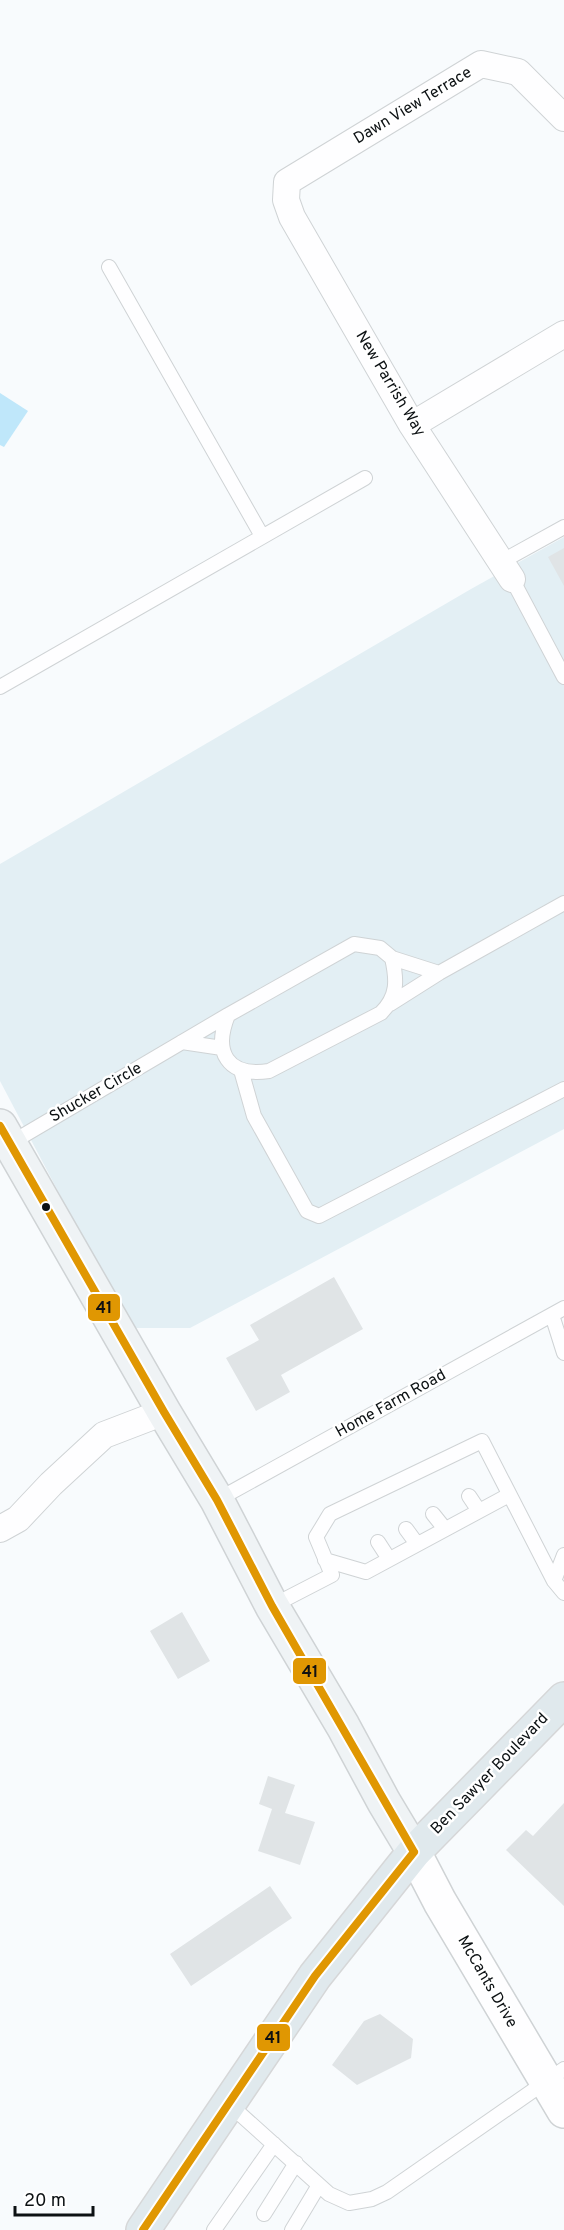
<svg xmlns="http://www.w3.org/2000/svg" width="564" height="2230" viewBox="0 0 564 2230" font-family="Overpass,sans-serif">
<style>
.built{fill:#e3eff4}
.green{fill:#bfe7fa}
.building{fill:#e0e4e6}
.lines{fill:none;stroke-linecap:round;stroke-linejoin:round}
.service-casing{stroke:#cfd3d5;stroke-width:16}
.minor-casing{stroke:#cfd3d5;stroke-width:28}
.tertiary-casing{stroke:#cfd3d5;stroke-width:36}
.secondary-casing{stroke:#cfd3d5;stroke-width:36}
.primary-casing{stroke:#d6d7d8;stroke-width:36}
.service{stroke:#fefeff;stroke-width:14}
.minor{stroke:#fefeff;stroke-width:26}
.tertiary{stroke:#fefeff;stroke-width:33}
.secondary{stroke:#eff3f5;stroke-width:33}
.primary{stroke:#e0e9ed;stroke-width:33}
.bus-1-casing{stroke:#fff;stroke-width:12}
.bus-1{stroke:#e09702;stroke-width:8}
.bus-dot{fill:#0c1113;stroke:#fff;stroke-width:2}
.labels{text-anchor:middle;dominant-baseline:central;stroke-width:5;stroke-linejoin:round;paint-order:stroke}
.street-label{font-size:16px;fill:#0c1113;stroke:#fff}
.line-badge{stroke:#fff;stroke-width:2}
.pale-badge-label{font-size:16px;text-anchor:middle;font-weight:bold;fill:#111}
</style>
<rect width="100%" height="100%" fill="#f8fbfd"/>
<!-- built -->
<path class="built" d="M564 537V1129L190 1328H130L0 1081V864L471 589Z"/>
<!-- green -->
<path class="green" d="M0 393 28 411 4 447 0 445Z"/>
<!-- building -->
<path class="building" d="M564 548V586L548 557Z
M334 1277 363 1329 281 1375 290 1392 256 1411 226 1358 259 1340 250 1325Z
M182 1612 210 1661 178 1679 150 1631Z
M268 1776 295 1785 285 1813 315 1822 300 1865 258 1851 272 1809 259 1804Z
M564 1803V1906L506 1850 526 1830 533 1836Z
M270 1886 292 1918 191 1986 170 1954Z
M380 2014 413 2039 411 2058 357 2085 332 2065 364 2021Z"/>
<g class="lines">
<!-- service casing -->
<g class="service-casing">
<path id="service" d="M109 267 262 536
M501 562 564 527
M512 579 564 677
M0 687 365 478
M392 958C397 980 398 996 381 1013L269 1071C227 1077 213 1052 228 1015L354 944 380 948 392 958 439 973 564 903
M390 1004 439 973
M182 1042 222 1048
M241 1070 254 1116 307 1211 319 1216 564 1089
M9 1144 228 1015
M552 1315 564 1353
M469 1496 479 1511
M217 1500 564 1308
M433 1514 445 1529
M406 1529 417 1544
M378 1542 389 1559
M325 1560 366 1572 509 1495
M554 1581 564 1555
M272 1606 332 1575 316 1537 330 1514 482 1441 554 1581 564 1593
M229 2104 329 2194 349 2203 372 2199 387 2192 564 2069
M264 2214 296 2163
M214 2230 274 2144
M292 2230 319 2185"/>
</g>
<!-- minor casing -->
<g class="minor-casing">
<path id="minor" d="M412 425 564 334
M512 579 412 425 292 217 286 200 287 182 481 64 518 72 564 118
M0 1529 18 1519 51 1484 104 1435 164 1412"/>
</g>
<!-- tertiary casing -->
<g class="tertiary-casing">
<path id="tertiary" d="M414 1852 440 1902 564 2111"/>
</g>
<!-- secondary casing -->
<g class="secondary-casing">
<path id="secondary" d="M0 1126 164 1412 217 1500 272 1606 343 1726 384 1802 414 1852"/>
</g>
<!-- primary casing -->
<g class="primary-casing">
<path id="primary" d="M143 2230 315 1976 414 1852 564 1699"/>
</g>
<!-- service -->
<use href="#service" class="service"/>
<!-- minor -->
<use href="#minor" class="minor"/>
<!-- tertiary -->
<use href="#tertiary" class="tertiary"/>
<!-- secondary -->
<use href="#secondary" class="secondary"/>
<!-- primary -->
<use href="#primary" class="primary"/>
<!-- bus-1 casing -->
<g class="bus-1-casing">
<path id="bus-1" d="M0 1126 164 1412 217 1500 272 1606 414 1852
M143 2230 315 1976 414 1852"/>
</g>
<!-- bus-1 -->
<use href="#bus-1" class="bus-1"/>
</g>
<!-- markers -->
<circle class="bus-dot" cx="46" cy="1207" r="5"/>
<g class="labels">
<!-- street labels -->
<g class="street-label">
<text transform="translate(413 106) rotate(-31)">Dawn View Terrace</text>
<text transform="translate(390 384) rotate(59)">New Parrish Way</text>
<text transform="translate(96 1093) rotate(-30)">Shucker Circle</text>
<text transform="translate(391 1404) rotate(-29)">Home Farm Road</text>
<text transform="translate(490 1774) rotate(-46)">Ben Sawyer Boulevard</text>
<text transform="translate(487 1982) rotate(60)">McCants Drive</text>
</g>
</g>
<g class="line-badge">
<rect x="87" y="1293" width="34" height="29" rx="6" fill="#e09702"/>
<rect x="292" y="1657" width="35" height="28" rx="6" fill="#e09702"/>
<rect x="256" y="2023" width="35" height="29" rx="6" fill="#e09702"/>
</g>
<g class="pale-badge-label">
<text x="104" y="1313">41</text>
<text x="310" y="1677">41</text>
<text x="273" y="2043">41</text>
</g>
<!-- scale -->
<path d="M15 2206v9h78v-9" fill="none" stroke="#0c1113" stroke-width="3"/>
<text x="24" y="2206" font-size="18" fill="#0c1113" stroke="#ffffff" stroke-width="4.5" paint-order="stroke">20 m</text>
</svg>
